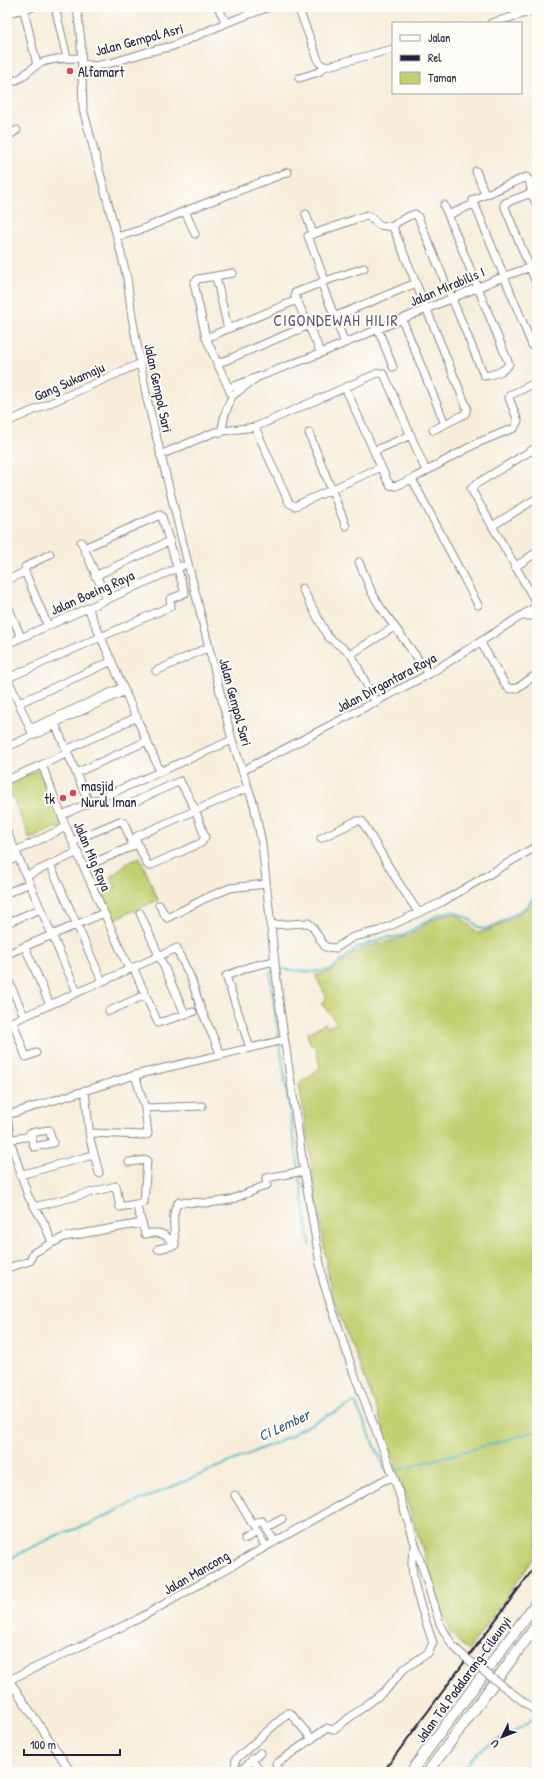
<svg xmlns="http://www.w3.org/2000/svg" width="544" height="1779" viewBox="0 0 544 1779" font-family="'Patrick Hand',sans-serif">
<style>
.green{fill:#c3d072;stroke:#727956}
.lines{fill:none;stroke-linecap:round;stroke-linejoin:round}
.stream{stroke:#4bb8c6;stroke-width:2}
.minor-casing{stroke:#8c888a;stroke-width:9}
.major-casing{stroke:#8c888a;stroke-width:11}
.highway-casing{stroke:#8c888a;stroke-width:12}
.minor{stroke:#fff;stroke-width:7}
.major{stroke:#fff;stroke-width:9}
.highway{stroke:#fff;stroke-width:10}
.rail{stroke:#22223b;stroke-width:2}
.minor-bridge-casing{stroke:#8c888a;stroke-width:9;stroke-linecap:butt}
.minor-bridge{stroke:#fff;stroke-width:7}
.poi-dot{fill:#d1495b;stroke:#fdfcf7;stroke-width:1.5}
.labels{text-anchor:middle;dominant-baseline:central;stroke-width:4;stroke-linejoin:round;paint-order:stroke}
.street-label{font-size:14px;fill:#22223b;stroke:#fdfcf7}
.poi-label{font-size:14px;fill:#22223b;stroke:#fdfcf7;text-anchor:start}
.water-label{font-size:15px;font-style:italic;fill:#325e73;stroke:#fdfcf7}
.quarter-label{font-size:16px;letter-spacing:1px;fill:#5f5474;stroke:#fdfcf7}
</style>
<rect width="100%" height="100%" fill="#fdfcf7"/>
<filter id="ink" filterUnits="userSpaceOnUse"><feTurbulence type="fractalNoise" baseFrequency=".025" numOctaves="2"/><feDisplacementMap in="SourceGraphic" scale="8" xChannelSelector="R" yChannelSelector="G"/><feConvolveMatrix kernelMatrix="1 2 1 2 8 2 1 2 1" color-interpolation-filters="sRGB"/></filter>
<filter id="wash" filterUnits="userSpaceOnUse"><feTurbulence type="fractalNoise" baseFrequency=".012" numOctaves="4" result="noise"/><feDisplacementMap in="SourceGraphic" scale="16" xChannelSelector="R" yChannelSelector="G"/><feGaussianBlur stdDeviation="0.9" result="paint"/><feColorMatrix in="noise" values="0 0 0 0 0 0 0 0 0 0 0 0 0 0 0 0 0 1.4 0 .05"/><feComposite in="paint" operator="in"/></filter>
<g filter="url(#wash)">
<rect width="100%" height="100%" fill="#f7edda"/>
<!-- green -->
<path class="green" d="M40 769 63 825 30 839 7 784Z
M140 857 158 900 112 920 101 895 116 887 110 877 132 860Z
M537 898V1554L468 1651 450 1633 375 1404 331 1293 299 1084 320 1068 315 1045 311 1046 307 1034 325 1023 327 1027 337 1023 321 1003 327 998 315 975C337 973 338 963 354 953 371 942 392 943 409 935 423 928 439 910 456 915 463 917 472 928 478 933 499 928 521 914 537 898Z"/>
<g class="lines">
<!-- stream -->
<path class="stream" d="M278 970 282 969 312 972 330 970 358 947 385 938 402 936 439 914 452 911 468 918 479 928 484 929 494 926 526 907 537 893V891
M274 971 270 974 275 1012 310 1245
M7 1560 55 1536 90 1524 122 1508 291 1436 297 1431 355 1402 387 1473 537 1431
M460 1772 478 1752 529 1722 537 1714"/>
</g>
</g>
<g filter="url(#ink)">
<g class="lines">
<!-- minor casing -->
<g class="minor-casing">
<path id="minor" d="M23 7 37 65
M55 7 67 58
M77 7 81 42 83 109 117 237 127 278 132 317 147 399 232 740 254 805 262 844 280 1009 304 1171 323 1281 353 1371 394 1477 440 1624 452 1645 466 1658
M218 7 226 23
M298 7 319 62 324 67 393 49
M7 13 33 7
M491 23 537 10
M82 64 95 66 111 63 147 52 173 46 226 23 269 7
M7 73 10 83
M299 78 319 72 324 67
M7 83C26 78 23 74 37 65 48 58 68 58 81 58
M7 137 17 130
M476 171 485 194
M537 205 531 193 505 203 504 205 537 285
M185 211 195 234
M306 214 313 234
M448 215 474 204
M117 237 143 229 185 211 288 172
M216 277 228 329
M325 281 308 236 367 215 371 217 379 225 393 227
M321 282 345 343
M334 317 416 283
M402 319 445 424
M378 329 393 367
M206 338 297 300
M532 345 473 200 526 177 529 180 532 193
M321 353 295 296V293L325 281 364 268
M217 364 309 325
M345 387 387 480 390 485 396 486 412 479 477 443 514 428 518 421 509 398 510 395 537 382
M229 388 321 353 505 276 537 265
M232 396 206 338 194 283 198 279 233 273
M7 422 141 363
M255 427 378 373H382L385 376 426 471
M433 430 465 414 467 408 393 227C397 221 408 216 415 214L418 217 483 373 485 376C493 375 505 371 509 364L444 205
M221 433 225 414 232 396 255 379
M309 433 346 526
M537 447 476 484 471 489 537 604
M374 451 411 435
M160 455 215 432 255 427 289 503 295 506 381 467
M412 479 478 605
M492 526 537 498
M81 542 107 599
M359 562 372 593 381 608 429 674
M515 567 537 552
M25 572V567L50 554
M95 576 170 541
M7 580 25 572 48 626
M302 588 328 637 351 654 376 703
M7 604 21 637
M88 608 160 771
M521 616H537
M481 643 506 686 510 689 517 688 537 674
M7 644 182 566
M351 654 394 627
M156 671 209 647
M7 677 33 735
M8 678 171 606 170 599 185 593 162 517 160 515 84 548
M19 703 112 661
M53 719 89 803
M55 723 125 691
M30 729 123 687
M7 747 56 725
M66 750 137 717
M42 765 66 827 129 969
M242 771 429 674 537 606
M76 773 147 741
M7 780 68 753
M134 802 180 781 195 809 205 837 201 843 149 866 147 864 135 838 137 836 247 788
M62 815 232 740
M7 832 77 992
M321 838 356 821H362L395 877 418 912
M73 841 120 821 124 823 133 846 84 867
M16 851 66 827
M7 862 18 857
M52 869 102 981
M26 876 78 852
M7 893 30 883
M159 905 167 918 206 898 230 888 266 884
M140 913 185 1014
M7 923 40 909
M270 925 308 923 312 926 325 947 336 948 353 937 379 931 442 902 537 846
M25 947 50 1005
M178 952 191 978 201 1009 221 1055
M7 954 104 913
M133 967 158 1023 193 1012
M7 977 24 1016
M109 1011 145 995
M13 1022 26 1057 36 1053
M7 1024 177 948
M250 1048 226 976 249 967 274 961
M85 1090 90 1139 99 1173
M145 1108 202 1106
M7 1115 135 1075 284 1040
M89 1133 146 1135 148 1134 145 1108 135 1075
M8 1140 31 1136 34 1147 53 1143 49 1130 30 1133 31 1136
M8 1141 12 1146 28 1196 44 1223 52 1242
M129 1162 147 1160 144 1202 136 1204
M20 1175 93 1155
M142 1223 145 1234C157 1232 169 1232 172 1246
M158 1249 175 1245C175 1232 170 1212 179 1202L208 1203 230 1200 267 1185 266 1178 304 1171
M7 1268 30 1261 33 1253 64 1237 142 1223 136 1204 120 1207 116 1186 34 1207
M235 1495 266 1547
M253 1525 262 1521 275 1542
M267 1527 282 1519
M245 1539 257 1532
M9 1680 71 1772
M7 1681 138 1619 382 1481 394 1477
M516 1696 537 1712
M252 1759 261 1772
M278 1771 276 1764 327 1728 333 1730 385 1691 404 1669 428 1653 433 1643C426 1620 404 1569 415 1547
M232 1772 235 1768 236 1759 288 1713H290L312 1739
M239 1772 260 1753"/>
</g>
<!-- major casing -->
<g class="major-casing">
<path id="major" d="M7 1121 9 1136 7 1142"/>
</g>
<!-- highway casing -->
<g class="highway-casing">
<path id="highway" d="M411 1772 537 1602
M428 1772 537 1625"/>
</g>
<!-- minor -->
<use href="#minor" class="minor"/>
<!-- major -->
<use href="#major" class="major"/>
<!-- highway -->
<use href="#highway" class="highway"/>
<!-- rail -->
<path class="rail" d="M383 1772 537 1564"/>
<!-- minor-bridge casing -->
<g class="minor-bridge-casing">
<path id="minor-bridge" d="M466 1658 516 1696"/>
</g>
<!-- minor-bridge -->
<use href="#minor-bridge" class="minor-bridge"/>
</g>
</g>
<!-- markers -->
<g class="poi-dot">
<circle cx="70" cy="71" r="4"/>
<circle cx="73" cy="793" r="4"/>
<circle cx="63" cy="798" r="4"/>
</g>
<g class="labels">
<!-- street labels -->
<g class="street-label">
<text transform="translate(139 39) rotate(-15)">Jalan Gempol Asri</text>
<text transform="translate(447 286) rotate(-23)">Jalan Mirabilis I</text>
<text transform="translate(69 381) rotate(-24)">Gang Sukamaju</text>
<text transform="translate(159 388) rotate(78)">Jalan Gempol Sari</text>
<text transform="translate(92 592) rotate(-24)">Jalan Boeing Raya</text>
<text transform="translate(386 682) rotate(-28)">Jalan Dirgantara Raya</text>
<text transform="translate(236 702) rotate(75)">Jalan Gempol Sari</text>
<text transform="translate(93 856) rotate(67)">Jalan Mig Raya</text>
<text transform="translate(196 1572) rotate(-30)">Jalan Mancong</text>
<text transform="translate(463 1679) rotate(-54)">Jalan Tol Padalarang–Cileunyi</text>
</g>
<!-- poi labels -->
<g class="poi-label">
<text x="78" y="71">Alfamart</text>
<text x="81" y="785">masjid<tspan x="81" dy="16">Nurul Iman</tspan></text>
<text x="55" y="798" text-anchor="end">tk</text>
</g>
<!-- water labels -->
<g class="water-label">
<text transform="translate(284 1425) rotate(-25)">Ci Lember</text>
</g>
<!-- quarter labels -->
<g class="quarter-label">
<text x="336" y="320">CIGONDEWAH HILIR</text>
</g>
</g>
<!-- margin -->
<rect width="544" height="1779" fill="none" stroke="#fdfcf7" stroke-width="24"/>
<!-- legend -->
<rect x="392" y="22" width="130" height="72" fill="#fdfcf7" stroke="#a5a5ac"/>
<rect x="400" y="35" width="20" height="6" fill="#ffffff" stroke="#a5a5ac"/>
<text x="428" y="42" font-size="12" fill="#22223b">Jalan</text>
<rect x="400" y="55" width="20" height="6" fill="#22223b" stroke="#a5a5ac"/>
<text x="428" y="62" font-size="12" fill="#22223b">Rel</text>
<rect x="400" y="72" width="20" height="12" fill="#c3d072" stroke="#a5a5ac"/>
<text x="428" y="82" font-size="12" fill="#22223b">Taman</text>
<!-- north arrow -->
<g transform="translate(502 1737) rotate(227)" stroke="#fdfcf7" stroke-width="3" paint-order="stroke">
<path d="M0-3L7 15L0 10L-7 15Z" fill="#22223b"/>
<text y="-6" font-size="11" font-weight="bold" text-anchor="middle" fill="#22223b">U</text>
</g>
<!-- scale -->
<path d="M24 1749v6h96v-6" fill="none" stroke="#22223b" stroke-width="2"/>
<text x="30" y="1749" font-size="12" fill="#22223b" stroke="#fdfcf7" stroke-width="3" paint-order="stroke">100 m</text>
</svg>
